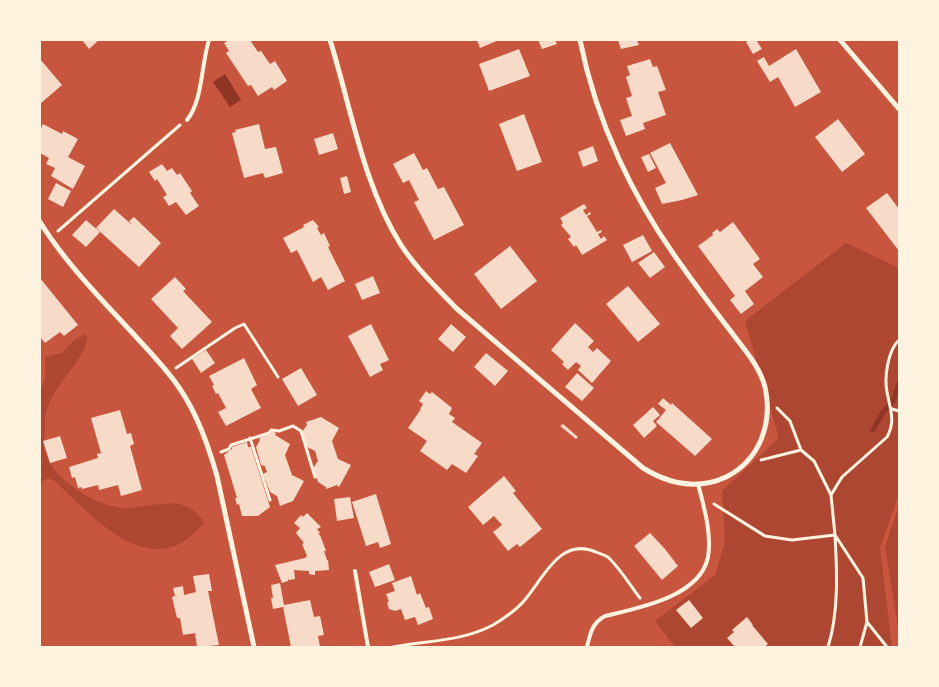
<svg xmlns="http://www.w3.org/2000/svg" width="939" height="687" viewBox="0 0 939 687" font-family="Rubik,sans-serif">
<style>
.green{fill:#ae4732}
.water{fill:#8f3625}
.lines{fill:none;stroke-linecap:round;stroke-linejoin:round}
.stream{stroke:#8f3625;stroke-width:5}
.building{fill:#f7dbc8}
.path{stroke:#fff3e0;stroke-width:3}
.service{stroke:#fff3e0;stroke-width:4}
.minor{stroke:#fff3e0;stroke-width:5}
</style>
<rect width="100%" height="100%" fill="#c8553d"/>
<!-- green -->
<path class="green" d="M846 243 899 268V494L880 548 892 647H675L655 621 715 575 725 542 722 491 779 438 745 321Z
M85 334 88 338C80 370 41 393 45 428 45 435 44 441 44 447 49 478 96 507 125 508 152 508 187 491 204 523 197 530 190 538 181 543 136 568 84 509 55 481L48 478 43 481 40 485V389C48 379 45 369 45 357L62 353 74 340Z
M899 505V634L885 547Z"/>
<!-- water -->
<path class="water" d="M225 74 241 100 230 107 213 82Z"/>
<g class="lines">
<!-- stream -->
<path class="stream" d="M873 430 883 412 893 402 899 383"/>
</g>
<!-- building -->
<path class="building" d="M82 40H99L89 49Z
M229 40H250L258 52 261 51 270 64 275 61 287 81 274 90 272 87 258 96 251 85 248 86 226 53 229 51 224 43Z
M477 40H499L480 48Z
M538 40H555L557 44 542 49Z
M618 40H637L639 45 621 49Z
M750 40H756L762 49 753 54 746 42Z
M519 49 530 76 489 91 479 64Z
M796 49 821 92 795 107 778 77 770 82 757 61 764 57 769 66Z
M40 59 62 85 40 104Z
M650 59 653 67 657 66 666 90 658 92 666 115 643 123 645 129 626 136 620 120 632 116 626 98 632 96 626 77 630 75 627 66Z
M524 114 542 162 517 171 499 124Z
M838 119 865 154 842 172 815 137Z
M43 124 62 134 63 131 78 139 68 157 85 166 73 189 51 176 55 168 46 164 49 158 40 153V131Z
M259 124 265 149 276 147 283 173 265 178 263 173 244 178 232 133 236 132 235 130Z
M333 133 338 149 319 155 314 139Z
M670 143 698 195 682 200 662 204 655 188 666 183 650 153Z
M593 146 598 161 583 167 578 152Z
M414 153 423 170 427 168 438 189 444 187 464 225 434 240 414 202 419 200 409 180 403 183 393 164Z
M649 154 656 168 648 172 641 157Z
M162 164 167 171 172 168 177 175 180 173 192 191 190 193 199 206 186 215 176 202 169 206 163 197 167 195 157 179 155 181 149 172Z
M347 176 351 192 344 194 340 178Z
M56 183 71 191 63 207 48 199Z
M887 193 899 209V251L866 208Z
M584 204 587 208 583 210 586 215 590 212 591 214 587 216 597 232 601 230 602 232 598 234 601 239 604 236 607 240 582 255 576 245 574 247 568 239 571 237 561 225 563 223 560 218Z
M114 209 132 225 129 221 134 217 161 243 139 267 96 228Z
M86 220 100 232 86 247 72 235Z
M313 220 319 227 317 228 321 235 324 233 330 246 328 247 345 281 328 290 321 277 313 282 297 250 291 253 283 238 304 227 303 225Z
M733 222 760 259 753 264 763 277 745 291 754 304 741 314 730 300 735 296 698 246 713 235 712 233 717 229 720 232Z
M643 235 652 251 632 262 623 245Z
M510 246 537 281 501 309 474 274Z
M654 252 665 267 650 278 638 263Z
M373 276 380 293 362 300 355 284Z
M175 277 186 289 183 291 212 322 182 349 170 336 178 328 151 299Z
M40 278 78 325 64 336 60 332 45 343 40 337Z
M628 286 660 324 638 342 606 304Z
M575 323 594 341 588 347 593 352 597 348 611 361 592 383 578 370 581 366 576 362 568 370 562 364 564 362 551 350Z
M371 324 389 360 380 364 383 370 370 377 348 336Z
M451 324 466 337 453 352 438 339Z
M206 350 215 363 201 373 192 359Z
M486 353 508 371 495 386 474 367Z
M244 358 257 385 251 389 261 408 226 426 218 412 226 408 218 393 216 394 212 386 214 385 209 376Z
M301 368 317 395 298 406 282 379Z
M577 373 594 388 582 401 565 387Z
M426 391 430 394 432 392 452 408 449 414 455 418 452 422 482 443 474 454 478 456 466 473 452 464 447 470 420 451 427 441 408 428 421 409H420L423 404 419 401Z
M663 398 671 405 672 403 712 439 695 456 656 422 666 410 658 404Z
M653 407 660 415 653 421 657 426 644 438 633 425Z
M120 410 127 434 131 433 134 444 130 446 142 490 121 496 118 485 99 490 98 485 82 489 81 487 78 488 75 477 72 478 69 467 98 458 97 454 101 453 91 418Z
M321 417 339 428 332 441 338 459 351 465 339 487 337 485 326 489V487L318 482 313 468 318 461 315 451 307 447 302 432 307 425 306 422Z
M563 424 578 437 576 439 560 426Z
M272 431 276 433 275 435 290 444 285 455 292 475 304 481 293 501 280 506 277 496 270 492 263 474 267 472 266 470 265 466 261 465 256 447 260 440 259 438 270 434Z
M60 436 67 458 50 463 43 441Z
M247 442 248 447H251L270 507 258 516H242L239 504 237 505 235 498H237L224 455 232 449V447Z
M504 476 516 491 513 493 542 529 520 547 517 544 508 551 493 532 502 525 494 516 483 525 468 507Z
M376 494 391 544 380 548 378 542 366 546 352 502Z
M350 497 354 518 337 521 334 499Z
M307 513 321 527 317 529 320 533 318 534 320 535 326 551H324L327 560H328L329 570 315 571V575L309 574V571L294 570 295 579 289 580V578L288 581 282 583 275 565 305 558 307 556 302 544 304 543 296 533 300 528 294 523 301 515 303 517Z
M650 533 665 549 678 566 662 580 634 546Z
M389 564 395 580 375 587 369 572Z
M209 574 212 591H208L219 645 197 647 195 633 183 635 180 618H177L172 597 175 596 173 588 183 586 184 595 196 592 193 576Z
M411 576 417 595 420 593 426 608 429 607 433 619 418 625 415 617 405 620 401 609 395 611 389 609 387 602H389L386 594 395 591 392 583Z
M280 583 284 605 310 600 314 617 320 616 324 635 318 636 320 647H291L283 607 273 609 271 598H273L271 585Z
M689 600 703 618 691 628 676 610Z
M747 617 753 625H752L768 644 764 647H735L727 638 734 632 732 630Z"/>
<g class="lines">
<!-- path -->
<path class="path" d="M58 231 180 125
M176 368 235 328 244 324 278 377
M777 408 790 421 801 450 814 461 831 495
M892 409 899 411
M250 438 270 500
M221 452 229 449 231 445 269 433 271 430 279 431 293 426 301 431 315 477
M761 460 801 450
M714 504 765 536 792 540 835 535C837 571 839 612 828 647
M867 622 887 647
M393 647C427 640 461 642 493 625 503 619 515 611 523 602 543 580 559 536 596 552 600 554 606 555 609 558 621 570 630 585 640 598
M860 647 867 622 863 578 835 535 831 495 842 477 887 437C896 421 890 409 887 392 884 377 888 350 899 340"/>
<!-- service -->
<path class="service" d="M187 120C203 100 201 65 209 40
M355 571 368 647
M587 647C590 634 592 623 605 616 638 608 700 597 708 557 712 534 704 507 698 484"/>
<!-- minor -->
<path class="minor" d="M330 40C351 107 363 185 401 245 416 268 437 288 456 308L643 468C669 484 698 490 726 477 760 460 773 423 765 387 760 367 744 349 732 333 715 311 698 289 682 266 633 199 596 121 580 40
M840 40 899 109
M40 222C66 264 105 303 138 339 152 354 166 369 178 386 197 413 208 445 217 476L254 647"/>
</g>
<!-- border -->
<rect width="939" height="687" fill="none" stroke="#fff3e0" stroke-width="82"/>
</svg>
